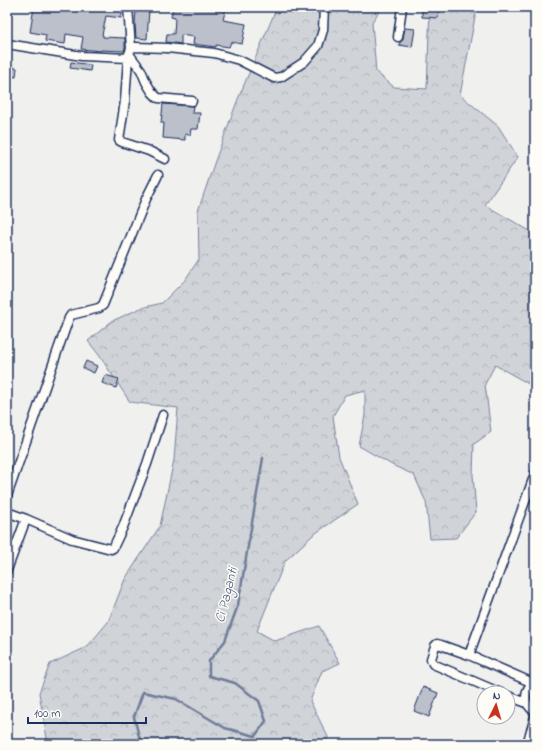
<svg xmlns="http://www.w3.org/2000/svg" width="542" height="751" viewBox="0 0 542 751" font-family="'Indie Flower',sans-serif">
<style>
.forest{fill:url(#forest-crowns);stroke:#76819b}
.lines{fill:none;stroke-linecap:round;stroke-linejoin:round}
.stream{stroke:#6f7b97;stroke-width:2.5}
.building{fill:#bbc0ca;stroke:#1b2f5e}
.minor-casing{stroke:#1b2f5e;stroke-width:11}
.minor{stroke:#fdfcf7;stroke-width:8}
.labels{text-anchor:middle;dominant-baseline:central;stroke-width:3;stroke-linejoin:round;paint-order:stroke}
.water-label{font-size:14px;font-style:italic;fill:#4c5b7f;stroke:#fdfcf7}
</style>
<defs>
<pattern id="forest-crowns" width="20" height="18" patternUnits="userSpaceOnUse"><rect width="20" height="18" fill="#d0d3d8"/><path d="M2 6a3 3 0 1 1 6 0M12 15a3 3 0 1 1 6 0" fill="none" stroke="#b2b5bc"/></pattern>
</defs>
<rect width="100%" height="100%" fill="#f0f0ee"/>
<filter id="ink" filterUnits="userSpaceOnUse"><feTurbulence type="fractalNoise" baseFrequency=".025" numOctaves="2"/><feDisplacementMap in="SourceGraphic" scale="8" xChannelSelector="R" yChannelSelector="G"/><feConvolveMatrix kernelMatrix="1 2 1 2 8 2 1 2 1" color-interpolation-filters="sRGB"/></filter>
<g filter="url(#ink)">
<!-- forest -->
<path class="forest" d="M277 7H382L372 22 376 72 394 87 427 89 430 7H477L460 95 498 126 518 157 485 205 535 234V390L527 383 495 365 485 384 491 432 474 444 473 475 476 512 456 538 430 539 426 502 414 475 392 465 359 446 365 415V390L345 395 333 416 339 457 358 504 313 535 285 561 257 631 275 641 319 626 340 663 322 671 310 701 328 737 325 744H48L39 693 50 664 87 647 108 622 125 579 160 526 174 460 178 408 130 402 99 355 88 341 112 321 141 308 162 303 185 280 199 259 198 211 215 161 238 99Z"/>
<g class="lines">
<!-- stream -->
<path class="stream" d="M141 744 134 717 143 692 176 699 225 728 255 736 266 721 259 701 235 683 209 676V661L225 641 238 605 263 458"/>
</g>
<!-- building -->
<path class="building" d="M34 7H123L121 18 106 16 102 35H103V37L125 38V47L124 51 101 50V51L81 49 83 37 66 34 65 44 45 41 46 35 30 32Z
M173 7H221L226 8 223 20 246 24 242 44 231 42 229 47 216 45V47L193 44 194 37 181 35V44L166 42 167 34H174L175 18 171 17Z
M422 7H439L438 18 422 17Z
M136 9 149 10 147 39 136 38 135 24Z
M405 28 415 29 412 47 399 45 400 42 402 41 403 38Z
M71 62 91 65 90 71 70 68Z
M7 67 17 68 16 77 7 76Z
M163 104 193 106 192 113H200L198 129H191L190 135 185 134V140L163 138 164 123H161Z
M86 361 97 366 94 373 83 368Z
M105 375 119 379 116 388 102 383Z
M423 687 438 693 429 717 414 711Z"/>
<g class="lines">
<!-- minor casing -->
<g class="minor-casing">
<path id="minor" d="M128 7 131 48 128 58 125 101 119 140 120 141 122 142 149 151 165 159
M398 37 402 7
M7 44 82 56 128 58
M131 48 136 47 167 48 214 53 239 60 274 78 281 77 304 62 318 46 323 30 324 7
M129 54 141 70 146 82 152 92 158 98 192 101
M7 496 69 318 71 315 99 308 103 305 146 199 158 175
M7 512 26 519 7 570
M26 519 72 539 111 549 113 548 123 527 147 464 163 415
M469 655 535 474
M535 682C523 689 523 705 535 711
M501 693 433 664 431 659 435 646 437 644 441 645 469 655 533 683
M508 696 527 703
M527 744 535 717"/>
</g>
<!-- minor -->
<use href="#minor" class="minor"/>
</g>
</g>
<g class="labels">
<!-- water labels -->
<g class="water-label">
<text transform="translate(227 595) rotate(-76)">Ci Paganti</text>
</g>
</g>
<!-- margin -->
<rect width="542" height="751" fill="none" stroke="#fdfcf7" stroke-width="24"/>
<rect x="12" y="12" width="518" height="727" fill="none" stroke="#1b2f5e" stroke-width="1.5" filter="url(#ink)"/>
<!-- north arrow -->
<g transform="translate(496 705) rotate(5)"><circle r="19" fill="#fdfcf7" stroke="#a3aaba"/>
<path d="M0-3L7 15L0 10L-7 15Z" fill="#c8321e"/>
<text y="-6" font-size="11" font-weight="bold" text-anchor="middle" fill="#1b2f5e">N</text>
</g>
<!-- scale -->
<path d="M28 717v6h118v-6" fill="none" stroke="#1b2f5e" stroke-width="2"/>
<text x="34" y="717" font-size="12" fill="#1b2f5e" stroke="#fdfcf7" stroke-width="3" paint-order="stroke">100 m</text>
</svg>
